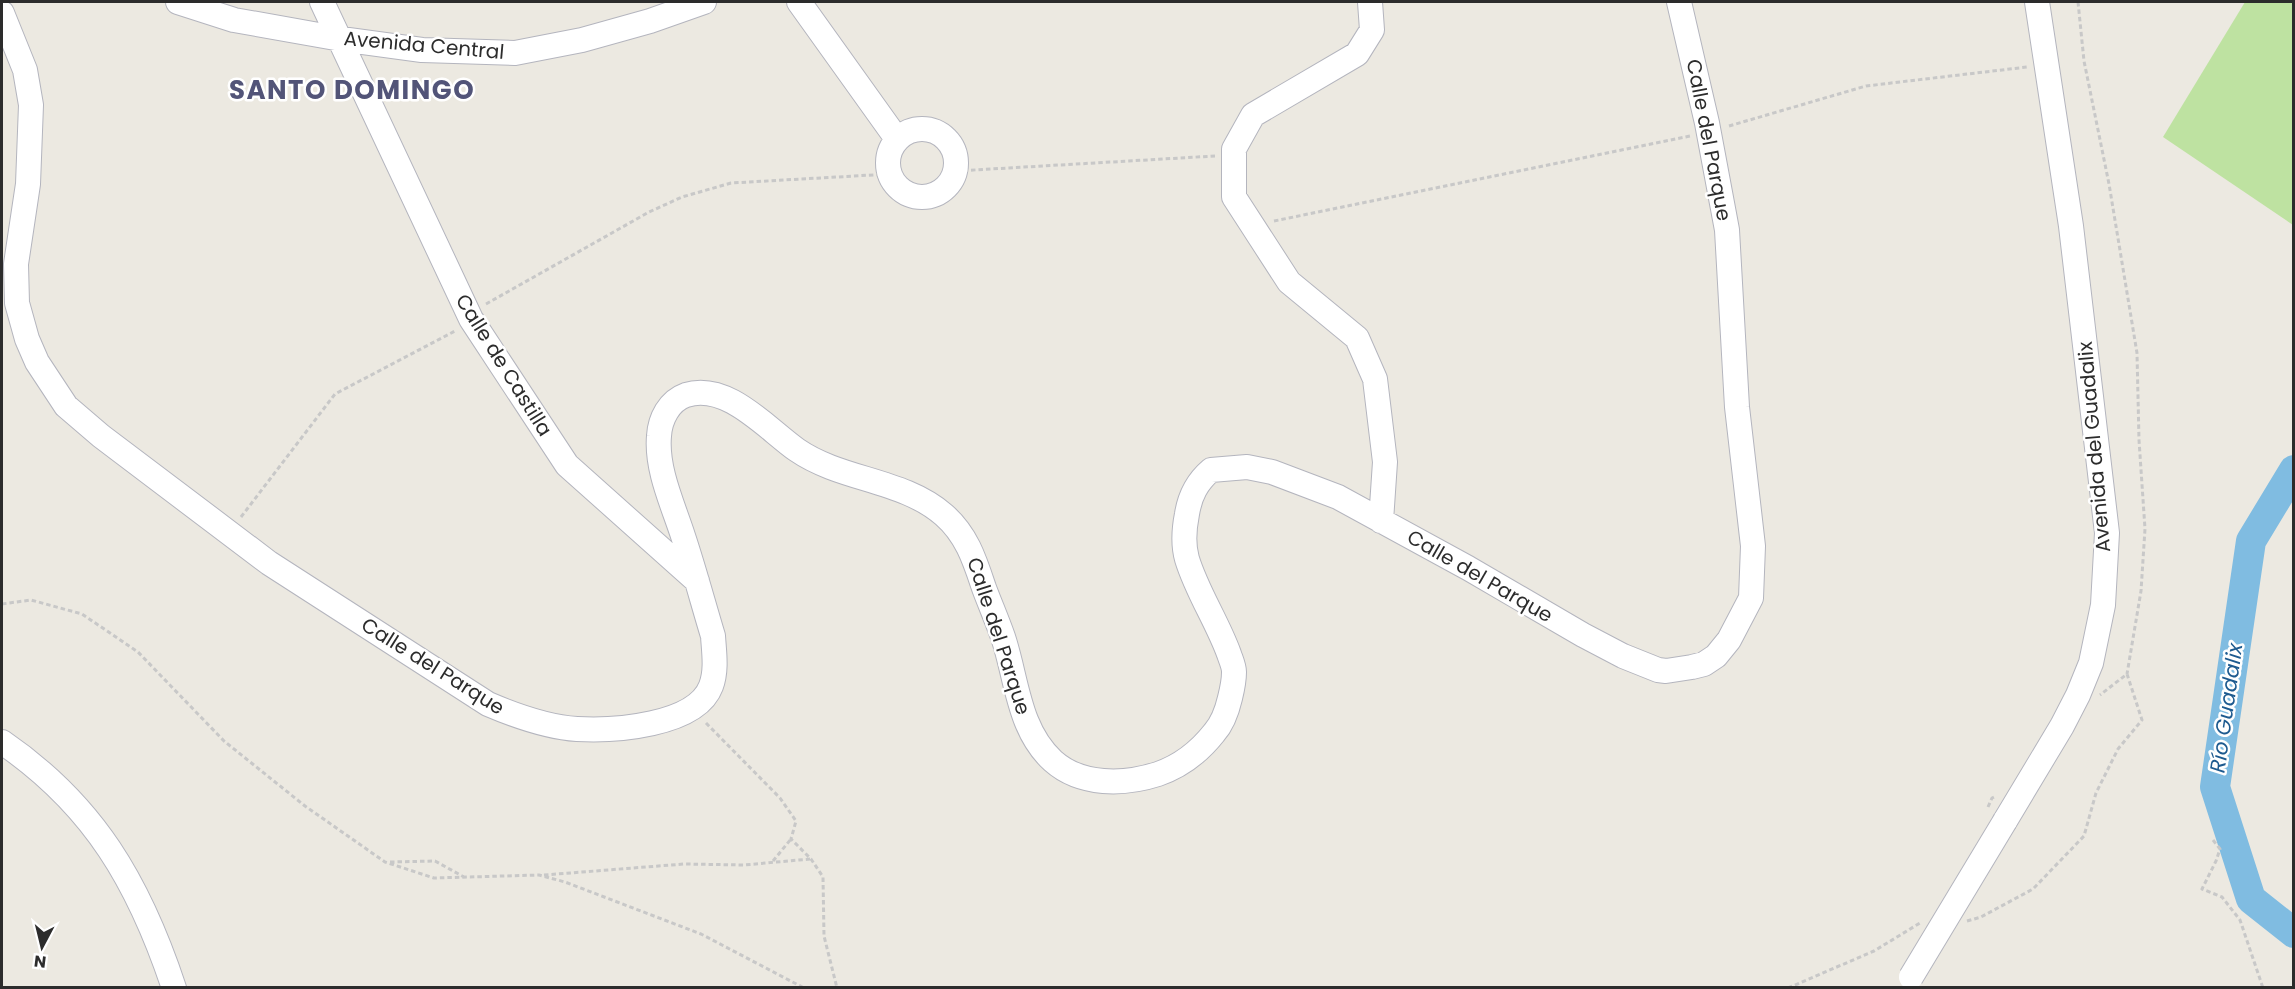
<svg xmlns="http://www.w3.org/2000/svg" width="2295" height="989" viewBox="0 0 2295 989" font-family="Poppins,sans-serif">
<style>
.pitch{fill:#bee2a1}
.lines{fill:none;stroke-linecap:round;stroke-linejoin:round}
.river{stroke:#80bce1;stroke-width:30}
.minor-casing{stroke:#b4b5be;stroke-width:26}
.path{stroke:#c8c8c8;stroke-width:3;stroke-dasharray:4.5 3;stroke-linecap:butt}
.minor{stroke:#fff;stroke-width:24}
.minor-bridge-casing{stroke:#b4b5be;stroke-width:26;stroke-linecap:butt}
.minor-bridge{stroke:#fff;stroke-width:24}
.labels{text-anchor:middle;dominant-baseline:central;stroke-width:5;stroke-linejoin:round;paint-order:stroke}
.street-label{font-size:20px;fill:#2c2c2c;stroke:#fff}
.water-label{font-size:21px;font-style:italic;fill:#1d5a8f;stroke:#fff}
.district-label{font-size:26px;font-weight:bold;letter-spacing:1.5px;fill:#525478;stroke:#fff}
</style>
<rect width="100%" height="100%" fill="#ece9e1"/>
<!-- pitch -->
<path class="pitch" d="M2245 2H2293V225L2163 137Z"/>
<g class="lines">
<!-- river -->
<path class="river" d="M2294 470 2251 541 2215 787 2251 899 2294 933"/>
<!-- minor casing -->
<g class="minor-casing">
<path id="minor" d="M178 2 234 20 341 39 422 50 515 53 582 40 650 21 704 2
M322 2 471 319 567 465 697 581
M799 2 897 139
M1370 2 1372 30 1357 54 1253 115 1234 149V197L1289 282 1357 338 1375 379 1385 462 1381 521
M2 13 25 70 31 105 28 184 16 264 17 303 27 339 37 362 66 406 101 436 269 563 488 704C516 716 546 727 577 729 613 731 696 726 711 686 717 670 714 652 713 636 703 603 694 569 683 536 673 505 656 469 659 436 660 419 669 401 686 395 727 382 766 428 797 450 842 481 903 479 944 515 967 535 975 561 984 588 990 604 997 620 1003 637 1017 679 1018 729 1053 761 1081 786 1124 785 1158 774 1181 766 1199 752 1214 733 1223 723 1227 711 1230 698 1232 690 1234 681 1234 672 1234 666 1231 660 1229 654 1217 621 1197 592 1187 559 1183 545 1184 529 1187 514 1190 495 1197 482 1211 470L1247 467 1272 472 1338 497 1468 568 1583 635 1623 656 1658 670 1666 671 1692 667 1704 664 1716 656 1729 640 1751 598 1753 546 1737 407 1727 230 1707 123 1679 2
M888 163a34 34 0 1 1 68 0a34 34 0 1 1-68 0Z
M2 742C94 805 139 883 174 988
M2005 821 2062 726 2078 695 2091 663 2103 605 2107 533 2071 226 2037 2"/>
</g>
<!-- path -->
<path class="path" d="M2078 2 2084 61 2109 184 2137 353 2139 440 2145 529 2141 591 2127 674
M1729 126 1866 86 2027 67
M956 171 1215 156
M1274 221 1690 136
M486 304 649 212 682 197 731 183 890 174
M241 517 335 394 455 331
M2 604 31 600 82 614 138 652 224 741 305 806 385 862 434 878 539 875 565 882 701 934 804 988
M706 723 780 798 796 821 791 839 811 859 823 877 824 936 837 988
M1988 807 1992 798 1996 796
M2213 840 2220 849 2216 861 2202 889 2222 897 2240 920 2263 988
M773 861 791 839
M390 862 435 861 464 877
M544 875 684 864 744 865 810 859
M1967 921 1981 917 2033 889 2084 836 2096 793 2118 749 2142 720 2127 674 2100 695
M1788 988 1874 951 1920 923"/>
<!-- minor -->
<use href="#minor" class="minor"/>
<!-- minor-bridge casing -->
<g class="minor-bridge-casing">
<path id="minor-bridge" d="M1911 977 2005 821"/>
</g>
<!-- minor-bridge -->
<use href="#minor-bridge" class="minor-bridge"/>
</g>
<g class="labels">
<!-- street labels -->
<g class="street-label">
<text transform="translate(424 45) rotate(5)">Avenida Central</text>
<text transform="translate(1709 140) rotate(79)">Calle del Parque</text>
<text transform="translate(504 365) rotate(58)">Calle de Castilla</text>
<text transform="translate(2094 447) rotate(-95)">Avenida del Guadalix</text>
<text transform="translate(1480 576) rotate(30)">Calle del Parque</text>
<text transform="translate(999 636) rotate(72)">Calle del Parque</text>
<text transform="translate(433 666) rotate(32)">Calle del Parque</text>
</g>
<!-- water labels -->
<g class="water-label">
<text transform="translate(2226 708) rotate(-82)">Río Guadalix</text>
</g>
<!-- district labels -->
<g class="district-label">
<text x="352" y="90">SANTO DOMINGO</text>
</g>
</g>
<!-- border -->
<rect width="2295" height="989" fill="none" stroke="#2c2c2c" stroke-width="6"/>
<!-- north arrow -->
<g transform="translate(42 947) rotate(187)" stroke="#ffffff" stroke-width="4.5" paint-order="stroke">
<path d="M0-4.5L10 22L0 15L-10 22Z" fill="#2c2c2c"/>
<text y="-9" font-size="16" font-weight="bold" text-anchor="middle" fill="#2c2c2c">N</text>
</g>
</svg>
